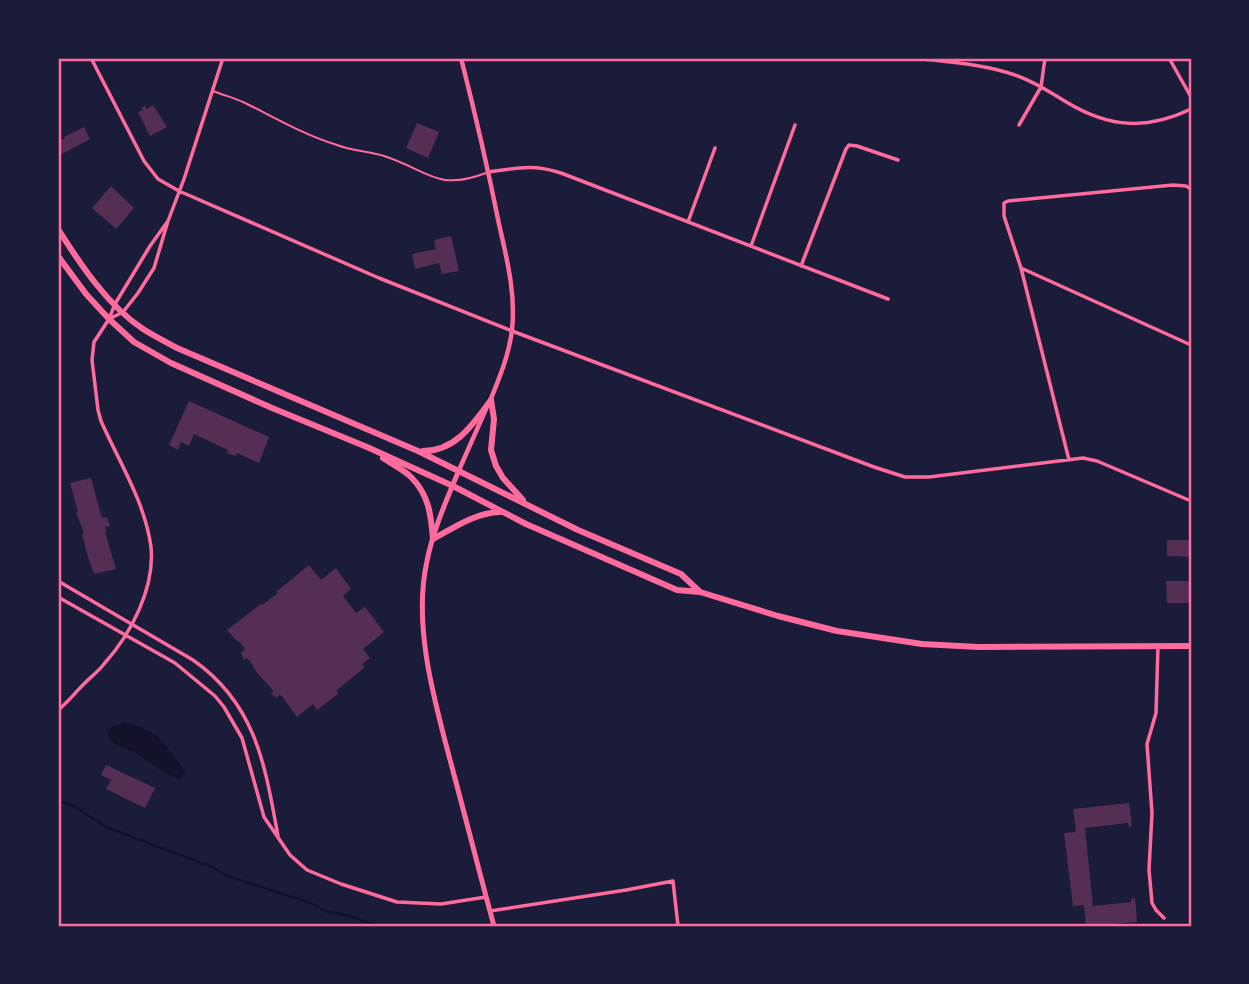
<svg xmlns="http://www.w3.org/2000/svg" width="1249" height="984" viewBox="0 0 1249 984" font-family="Montserrat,sans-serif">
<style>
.water{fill:#12122b}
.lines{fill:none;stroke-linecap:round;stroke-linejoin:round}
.stream{stroke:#12122b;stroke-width:2.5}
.building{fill:#542f53}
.service{stroke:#ff6b9d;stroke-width:2}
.minor{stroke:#ff6b9d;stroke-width:3.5}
.tertiary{stroke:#ff6b9d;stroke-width:4.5}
.secondary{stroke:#ff6b9d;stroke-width:5}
.primary{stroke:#ff6b9d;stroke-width:6}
.neatline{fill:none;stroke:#ff6b9d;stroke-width:2.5}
</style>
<rect width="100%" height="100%" fill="#1b1b3a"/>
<!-- water -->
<path class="water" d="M124 722C159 729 165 745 185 771L180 780 165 773 134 752 118 746 110 740 108 733 111 728Z"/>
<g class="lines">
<!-- stream -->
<path class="stream" d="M58 800 75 807 106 827 212 867 227 876 309 902 325 911 350 916 379 926"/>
</g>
<!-- building -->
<path class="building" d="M153 105 167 127 150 136 138 112 143 110 141 108 145 106 147 109Z
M417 123 439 132 428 158 406 148Z
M84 127 90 139 62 154 58 145V142L65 138 64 137Z
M111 186 134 208 116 229 92 208Z
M451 236 459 271 442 274 439 263 415 269 412 254 436 249 434 240Z
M189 401 269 437 259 463 237 453 236 456 227 453 228 450 194 434 189 446 181 442 178 450 169 445Z
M91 478 101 515 103 518 107 517 110 526 105 527 107 532H105L116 569 94 574 88 557 82 534 84 533 76 512H78L70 483Z
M1167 540H1191V557L1167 556Z
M309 565 321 580 336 568 351 589 343 596 356 613 365 607 384 632 363 649 370 658 362 664 365 667 337 690 338 694 317 710 313 704 297 717 282 696 279 695 277 698 271 694 273 692 272 689 258 674 250 661 247 658 244 660 241 653 245 649 239 641 238 642 227 630 261 604 262 605 278 593 276 592Z
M1166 581H1191V603H1167Z
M106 765 155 788 145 808 106 789 111 780 101 775Z
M1129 803 1132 826 1129 827 1128 823 1085 828 1093 906 1131 902V899L1135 898 1137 922 1086 926 1084 905 1073 906 1064 833 1076 832 1073 809Z"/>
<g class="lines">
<!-- service -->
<path class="service" d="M213 91C223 95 234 98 243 102 274 117 304 135 337 145 352 151 369 151 384 156 428 170 436 192 486 173"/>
<!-- minor -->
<path class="minor" d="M91 58 144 161 158 179 179 191 379 278 512 331 874 467 905 477H929L1083 458 1097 461 1191 501
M914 58C948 62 983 64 1015 75 1034 81 1051 93 1068 103 1110 128 1147 130 1191 109
M1169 58 1191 97
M1019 125 1041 87 1045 58
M489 172C518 168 533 164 561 173L888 299
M688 222 715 148
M751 246 795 125
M801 266 846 149 849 145 857 146 898 160
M1021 268 1191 345
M111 318 123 312 138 293 154 268 168 221 184 179 223 58
M1069 460 1021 268 1004 216V203L1008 201 1173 185 1186 186 1191 189
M58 581 193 660C256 704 265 765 278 836
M58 597 175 663 215 696 224 707 242 738 264 817 290 855 307 870 341 884 397 902 441 904 486 897
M1158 646 1156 713 1147 744 1152 813 1149 870 1152 903 1156 910 1164 918
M58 710C67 703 73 695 81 687 88 679 97 673 104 664 131 634 155 588 151 547 145 502 119 462 101 421L98 410 92 360 94 342 109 319 115 304 150 246 168 221
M490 911 626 890 673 881 678 926"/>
<!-- tertiary -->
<path class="tertiary" d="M461 58C475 113 488 169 499 224 507 259 516 295 512 330 509 355 499 379 490 401
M459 470 486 409"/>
<!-- secondary -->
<path class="secondary" d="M459 470C447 499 433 530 427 561 412 628 436 706 453 771 467 823 480 875 494 926"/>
<!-- primary -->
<path class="primary" d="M58 229C80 264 108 306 143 329 154 336 166 342 177 348L418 451 578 530 681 574 700 592
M58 256 86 294 109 319 134 342 171 363 272 408 367 447 453 486 526 524 677 590 700 592 778 616 837 631 922 644 978 647 1191 646
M491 400 494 419 491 450 496 466 503 478 523 500
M423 451C456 451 473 424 491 400
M383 458C392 464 404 470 411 477 429 495 431 515 433 539 455 527 475 513 500 512"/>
</g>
<!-- border -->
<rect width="1249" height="984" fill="none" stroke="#1b1b3a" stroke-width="119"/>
<rect x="60" y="60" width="1130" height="865" class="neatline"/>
</svg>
